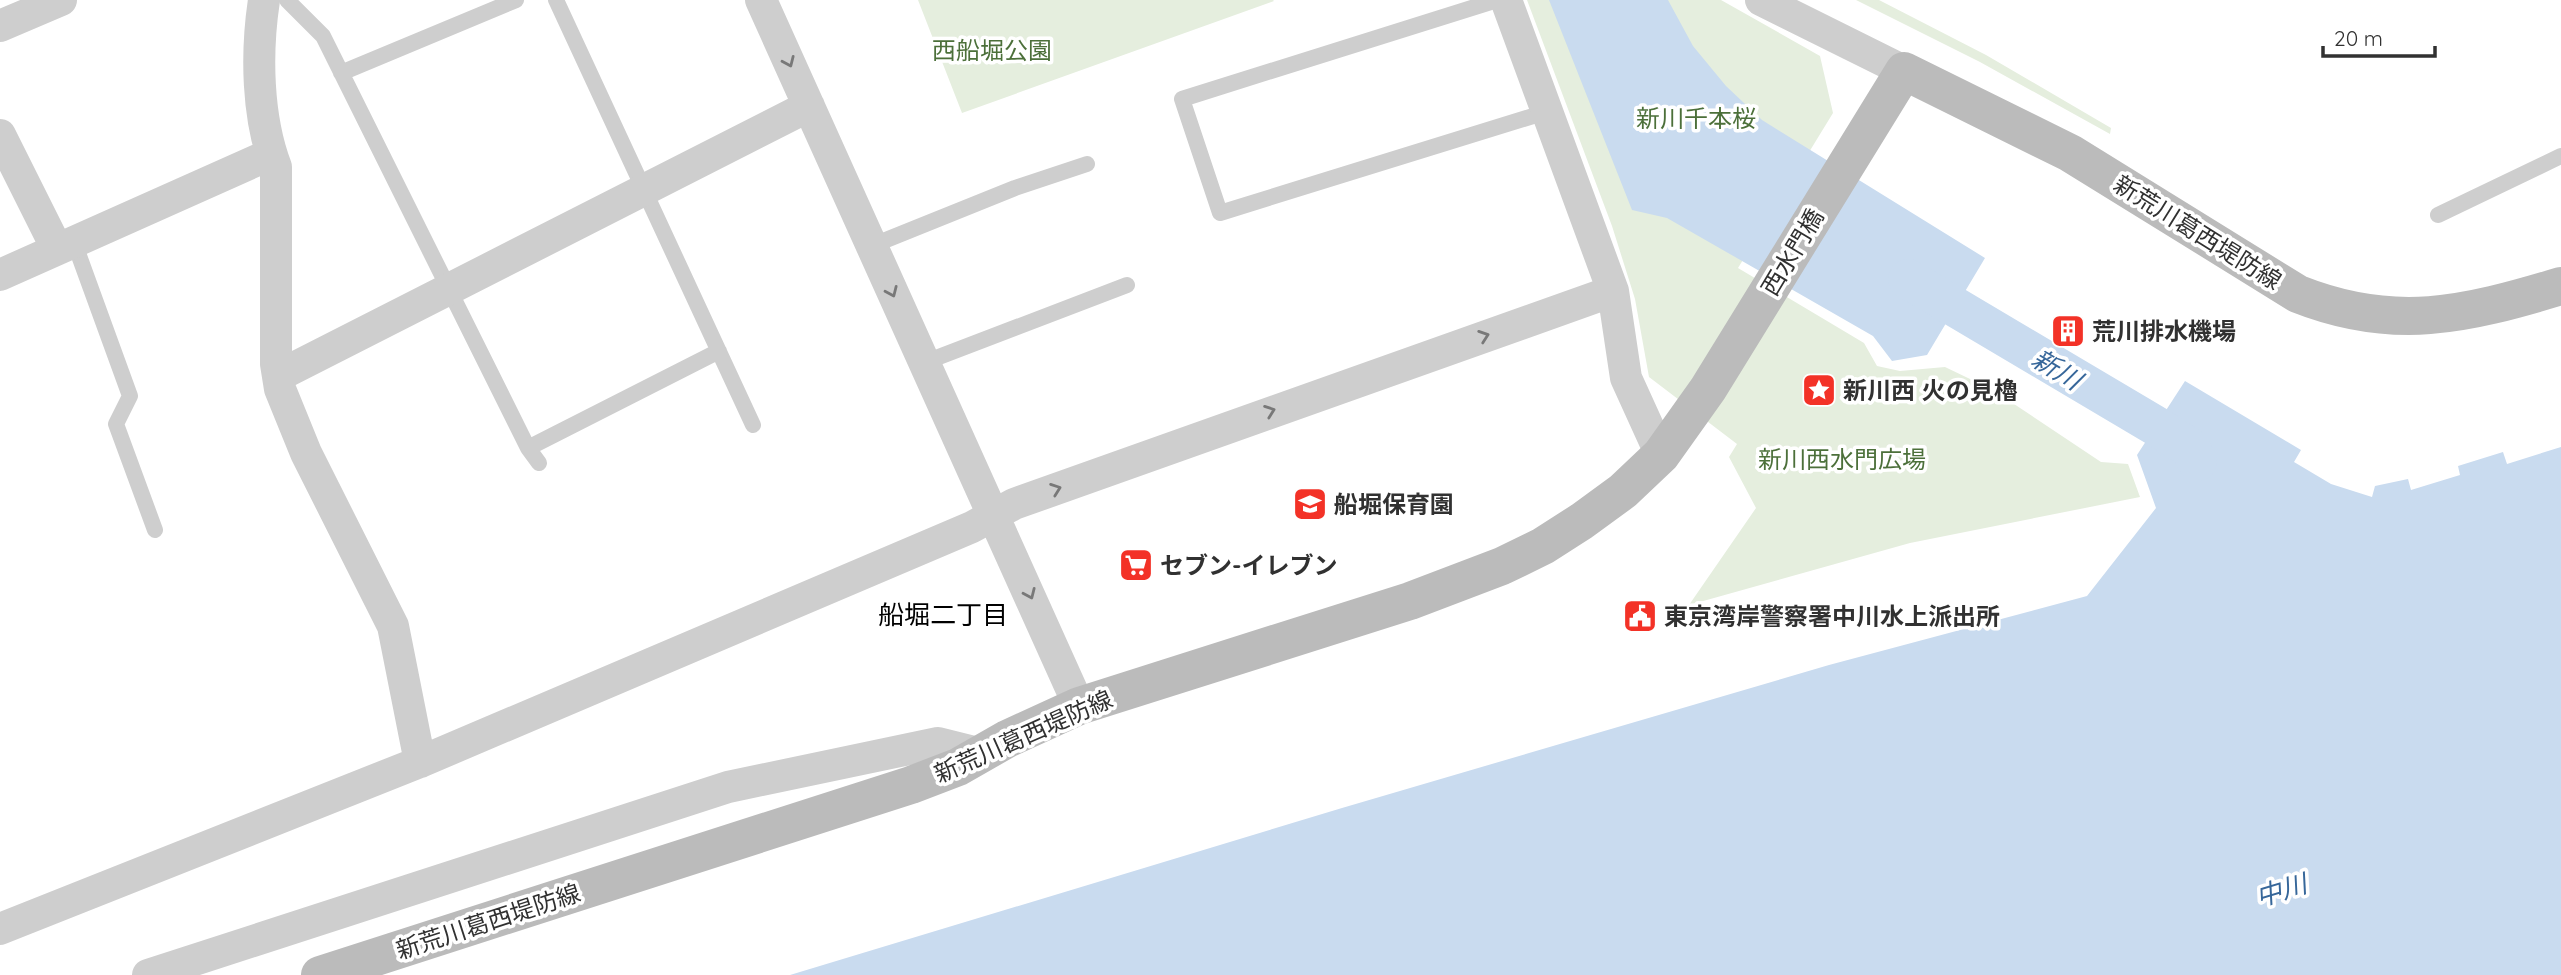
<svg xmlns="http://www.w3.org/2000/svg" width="2561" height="975" viewBox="0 0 2561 975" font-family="Quicksand,'Noto Sans JP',sans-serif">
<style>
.green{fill:#e5eede}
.water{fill:#c9dbef}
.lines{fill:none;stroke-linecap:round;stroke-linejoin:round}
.canal{stroke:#c9dbef;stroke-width:40}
.service{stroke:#cecece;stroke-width:16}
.minor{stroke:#cecece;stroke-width:32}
.secondary{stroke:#bbb;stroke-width:38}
.oneway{stroke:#787878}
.labels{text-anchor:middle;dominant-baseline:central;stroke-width:7;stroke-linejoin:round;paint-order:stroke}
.park-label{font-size:24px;fill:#4c703a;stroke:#fff}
.street-label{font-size:24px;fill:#313131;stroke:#fff}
.poi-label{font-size:24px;font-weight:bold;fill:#313131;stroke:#fff;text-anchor:start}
.water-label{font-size:26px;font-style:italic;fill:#37679a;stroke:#fff}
.neighbourhood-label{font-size:26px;fill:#000;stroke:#fff}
</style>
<rect width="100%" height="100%" fill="#fff"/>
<!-- green -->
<path class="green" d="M918 0H1273L1274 1 962 113Z
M1527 0H1721L1820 56 1833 113 1738 268 1864 343 1877 366 1900 371 1945 367 1993 390 2101 462 2128 464 2140 497 1910 543 1689 605 1756 508 1729 457 1737 444 1649 377 1635 299 1612 226Z
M1856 0H1879L1986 55 2111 128 2110 134 1980 62Z"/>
<!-- water -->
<path class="water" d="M1549 0H1668L1693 46 1726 86 1762 120 1985 258 1927 355 1892 361 1873 336 1667 218 1632 210Z
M2185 381 2301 450 2294 462 2331 484 2372 497 2375 486 2408 479 2411 490 2460 475 2458 466 2503 452 2507 464 2561 447V975H790L1342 808 1829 665 2087 596 2156 508 2137 455Z"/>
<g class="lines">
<!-- canal -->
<path class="canal" d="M1908 279 2156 426 2190 448 2197 461"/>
<!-- service -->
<path class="service" d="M287 0 323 36 528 448 539 463
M556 0 753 425
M1497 0 1182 99 1220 213 1549 111
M341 73 516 0
M2438 215 2561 156
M74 242 130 396 116 424 155 530
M871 246 1015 188 1087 164
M923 363 1127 285
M528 448 719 351"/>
<!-- minor -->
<path class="minor" d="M264 0C256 53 257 117 276 167V364L280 389 306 453 393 626 420 762
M761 0 1079 706
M1506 0 1613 291 1626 378 1661 455
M1761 0 1904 71
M0 26 61 0
M0 135 57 249
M0 275 271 154
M278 376 809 106
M0 929 420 762 972 527 1014 504 1613 291
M148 975 728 787 938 743 982 754"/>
<!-- secondary -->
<path class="secondary" d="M320 975 911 785 958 767 1007 739 1079 706 1410 601 1502 566 1543 546 1582 521 1623 491 1661 455 1708 389 1904 71 2070 153 2298 294C2394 332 2465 315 2561 286"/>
</g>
<!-- one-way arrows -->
<defs><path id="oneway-chevron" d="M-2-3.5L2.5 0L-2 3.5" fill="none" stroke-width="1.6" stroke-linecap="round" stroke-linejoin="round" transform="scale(1.75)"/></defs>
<g class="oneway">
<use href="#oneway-chevron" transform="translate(789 62) rotate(66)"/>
<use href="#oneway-chevron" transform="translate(892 292) rotate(66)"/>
<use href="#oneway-chevron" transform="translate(1484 336) rotate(-19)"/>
<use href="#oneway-chevron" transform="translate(1270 411) rotate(-20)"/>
<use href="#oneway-chevron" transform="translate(1056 489) rotate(-20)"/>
<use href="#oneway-chevron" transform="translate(1030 594) rotate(66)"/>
</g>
<!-- icons -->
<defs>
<g id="building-square" transform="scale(1.75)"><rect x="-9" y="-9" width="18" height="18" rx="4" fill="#f33227" stroke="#fff"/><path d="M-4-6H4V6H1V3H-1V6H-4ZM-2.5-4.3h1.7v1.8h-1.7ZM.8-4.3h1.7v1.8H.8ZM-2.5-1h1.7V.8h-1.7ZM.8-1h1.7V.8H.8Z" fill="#fff"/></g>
<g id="sight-square" transform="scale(1.75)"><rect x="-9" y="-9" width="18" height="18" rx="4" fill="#f33227" stroke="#fff"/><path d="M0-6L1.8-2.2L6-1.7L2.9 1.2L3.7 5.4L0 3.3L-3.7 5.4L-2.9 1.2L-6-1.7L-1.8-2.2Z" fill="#fff"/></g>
<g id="school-square" transform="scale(1.75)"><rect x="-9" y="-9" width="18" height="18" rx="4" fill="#f33227" stroke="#fff"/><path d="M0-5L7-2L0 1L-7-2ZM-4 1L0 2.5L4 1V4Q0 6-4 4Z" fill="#fff"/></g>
<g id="supermarket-square" transform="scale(1.75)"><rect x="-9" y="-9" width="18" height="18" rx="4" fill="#f33227" stroke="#fff"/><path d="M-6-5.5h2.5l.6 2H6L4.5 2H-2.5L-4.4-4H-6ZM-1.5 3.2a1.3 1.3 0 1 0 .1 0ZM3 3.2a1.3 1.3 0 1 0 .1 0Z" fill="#fff"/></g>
<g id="civic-square" transform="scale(1.75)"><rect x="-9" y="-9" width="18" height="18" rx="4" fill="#f33227" stroke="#fff"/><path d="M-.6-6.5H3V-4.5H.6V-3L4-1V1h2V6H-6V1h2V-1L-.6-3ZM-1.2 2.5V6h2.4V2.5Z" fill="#fff"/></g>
</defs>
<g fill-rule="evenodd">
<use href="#building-square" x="2068" y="331"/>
<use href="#sight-square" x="1819" y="390"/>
<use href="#school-square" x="1310" y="504"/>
<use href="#supermarket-square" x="1136" y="565"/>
<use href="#civic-square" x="1640" y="616"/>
</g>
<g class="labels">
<!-- park labels -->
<g class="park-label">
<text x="992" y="50">西船堀公園</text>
<text x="1696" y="118">新川千本桜</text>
<text x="1842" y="459">新川西水門広場</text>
</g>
<!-- street labels -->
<g class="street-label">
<text transform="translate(2198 232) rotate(32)">新荒川葛西堤防線</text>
<text transform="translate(1792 252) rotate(-59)">西水門橋</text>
<text transform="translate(1023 736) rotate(-24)">新荒川葛西堤防線</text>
<text transform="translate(488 921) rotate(-18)">新荒川葛西堤防線</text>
</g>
<!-- poi labels -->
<g class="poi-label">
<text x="2092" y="331">荒川排水機場</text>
<text x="1843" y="390">新川西 火の見櫓</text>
<text x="1334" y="504">船堀保育園</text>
<text x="1160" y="565">セブン-イレブン</text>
<text x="1664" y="616">東京湾岸警察署中川水上派出所</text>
</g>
<!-- water labels -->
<g class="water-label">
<text transform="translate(2057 369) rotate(31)">新川</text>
<text transform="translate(2281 890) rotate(-17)">中川</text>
</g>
<!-- neighbourhood labels -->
<g class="neighbourhood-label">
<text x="943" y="614">船堀二丁目</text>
</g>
</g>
<!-- scale -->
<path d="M2323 46v10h112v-10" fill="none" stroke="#313131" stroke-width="3.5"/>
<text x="2334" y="46" font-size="21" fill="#313131" stroke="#ffffff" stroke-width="5" paint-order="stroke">20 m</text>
</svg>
